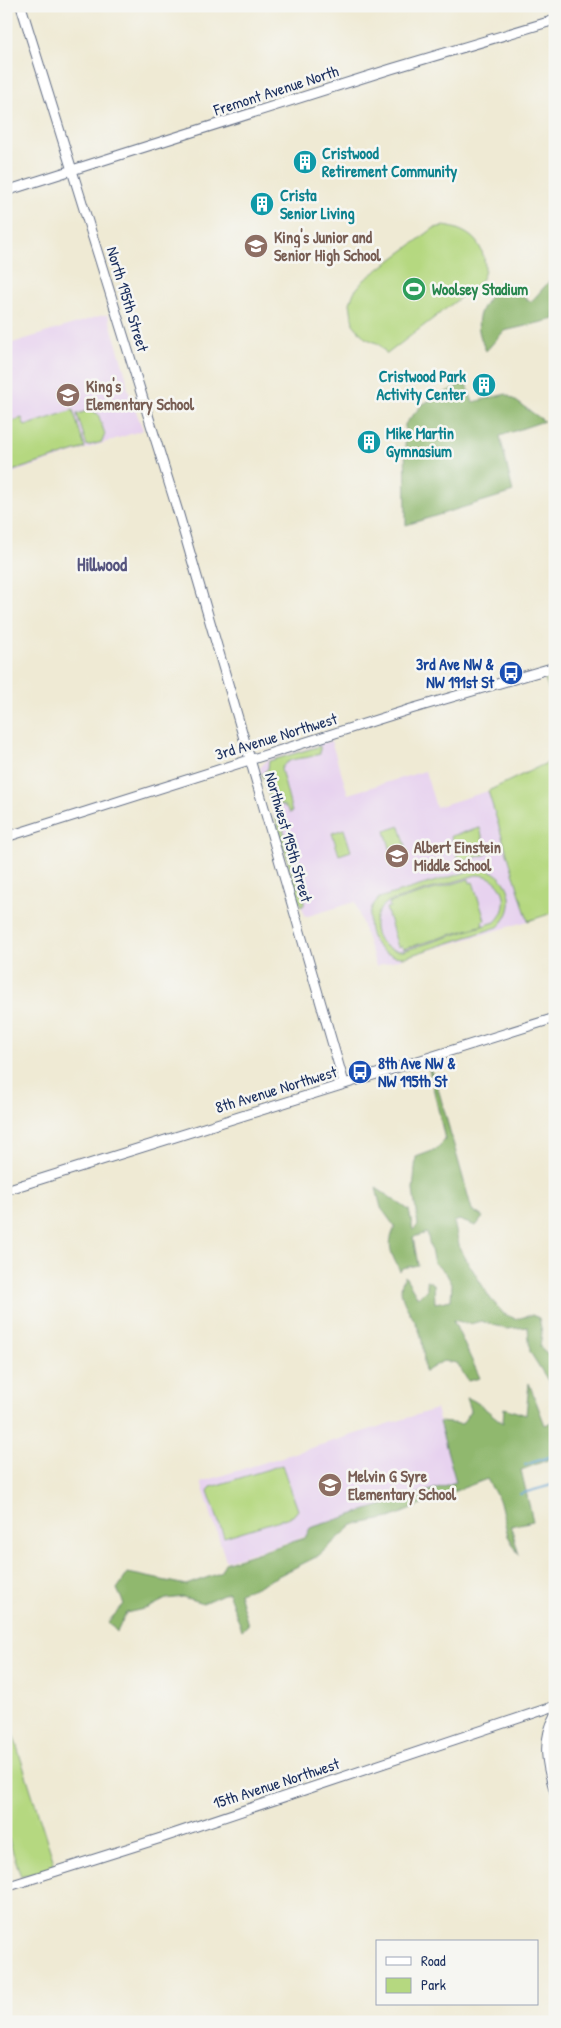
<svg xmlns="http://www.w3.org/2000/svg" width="561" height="2028" viewBox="0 0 561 2028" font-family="'Patrick Hand',sans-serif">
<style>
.built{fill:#e7d2ef}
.green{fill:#b5d880;stroke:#68846f;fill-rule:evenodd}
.forest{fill:#90b86e;stroke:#567466}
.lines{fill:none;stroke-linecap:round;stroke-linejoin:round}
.stream{stroke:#5fa0d2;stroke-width:2}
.secondary-casing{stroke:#657087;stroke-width:11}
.secondary{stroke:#fff;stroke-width:9}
.labels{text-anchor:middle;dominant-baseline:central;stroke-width:5;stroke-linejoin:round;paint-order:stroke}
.street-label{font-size:16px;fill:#1b2f5e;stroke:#f6f6f2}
.culture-label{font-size:16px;font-weight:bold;fill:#0d838f;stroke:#f6f6f2;text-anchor:start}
.education-label{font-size:16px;font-weight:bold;fill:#785e54;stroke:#f6f6f2;text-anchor:start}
.leisure-label{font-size:16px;font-weight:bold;fill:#27864d;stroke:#f6f6f2;text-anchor:start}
.transit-label{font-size:16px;font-weight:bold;fill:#164399;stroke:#f6f6f2;text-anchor:end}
.neighbourhood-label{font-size:18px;font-weight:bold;fill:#56557f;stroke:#f6f6f2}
</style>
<rect width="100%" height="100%" fill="#f6f6f2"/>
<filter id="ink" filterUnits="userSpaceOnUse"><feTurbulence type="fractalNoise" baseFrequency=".02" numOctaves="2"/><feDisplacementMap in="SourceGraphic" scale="10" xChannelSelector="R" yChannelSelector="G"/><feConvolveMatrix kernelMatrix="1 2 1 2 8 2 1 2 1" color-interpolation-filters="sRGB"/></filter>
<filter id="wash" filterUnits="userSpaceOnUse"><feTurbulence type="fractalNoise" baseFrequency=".0096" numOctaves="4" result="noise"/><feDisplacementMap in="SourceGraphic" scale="20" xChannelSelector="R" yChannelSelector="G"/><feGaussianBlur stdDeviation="1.12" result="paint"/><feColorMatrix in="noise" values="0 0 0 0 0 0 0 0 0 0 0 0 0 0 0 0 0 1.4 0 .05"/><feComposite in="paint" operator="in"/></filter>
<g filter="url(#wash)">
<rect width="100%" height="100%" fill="#efead4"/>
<!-- built -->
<path class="built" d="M103 315H108L126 376 128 390 143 430 6 475V345Z
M331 741 348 794 425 771 436 807 488 791 528 921 376 966 355 902 305 917 260 768 267 760Z
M436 1409 460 1488 226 1561 201 1482Z"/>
<!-- green -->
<path class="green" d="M444 226C464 229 480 238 484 259 486 269 485 276 478 284L387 354 379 344 365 338 353 324 350 303 354 292 364 280 434 228Z
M73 410 85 448 6 473V423L22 418 25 426Z
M90 410 98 414 105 434 102 442 87 446 77 414Z
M555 672V708L544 676Z
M320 746V754C315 755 308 758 303 758 294 759 286 760 281 769L292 812 290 813C286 805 280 803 272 805L262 774 268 769 269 761Z
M555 759V912L528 921 488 791Z
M275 816 280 818 304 901V905L301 907Z
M400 826 406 847 391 851 385 831Z
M480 828 487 854 459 862 451 836Z
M344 829 351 851 339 855 332 833Z
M480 868C510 872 521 907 498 927L405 957C376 958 363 932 372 907 374 903 377 901 379 898ZM476 875C502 874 514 904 495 922L403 951C375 952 364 918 388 902Z
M469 879 470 883 473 882 485 920 482 921 483 925 403 949 402 946 398 947 386 908 390 907 389 903Z
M282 1465 298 1510 293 1516 224 1537 208 1491 211 1487Z
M6 1712 55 1866 21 1877 8 1837 6 1838Z"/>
<!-- forest -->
<path class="forest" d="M553 277H555V319L504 331 486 351C470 316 481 310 500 281L531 302Z
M465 382 473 402 506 394 544 421 500 436 513 492 406 525 405 424 423 404Z
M428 1065 436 1081 472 1210 483 1217 476 1226 459 1220 454 1222 460 1249 490 1298 504 1314 516 1319 532 1315 539 1318 542 1333 540 1347 555 1360V1408L552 1387 530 1352 528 1327 507 1329 481 1321 470 1324 453 1320 480 1378 468 1381 457 1363 443 1361 425 1372C423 1359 424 1342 419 1330 412 1312 393 1296 405 1276L418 1298 427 1289V1280L434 1284 435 1303 451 1300 452 1284 446 1273 434 1263 427 1233 413 1237 418 1265 403 1268 400 1271C391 1253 386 1246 395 1227L381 1208 376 1188 409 1210 413 1230 418 1225 413 1190 416 1157 435 1150 445 1140Z
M529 1383 545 1425 555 1421V1457L521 1470 533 1521 511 1526 519 1555 508 1536 500 1502 487 1479 450 1493 390 1518 353 1525 318 1556 254 1588 239 1593 248 1625 242 1630 228 1592 203 1603 183 1597 166 1599 148 1608 126 1613 117 1632 108 1622 124 1604 117 1589 128 1573 186 1585 220 1573 225 1563 305 1538 310 1528 456 1482 439 1422 462 1424 471 1410 467 1398C476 1399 493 1416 503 1423L504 1408 526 1415Z"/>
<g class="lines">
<!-- stream -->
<path class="stream" d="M525 1465 555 1455
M520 1494 555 1484"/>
</g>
</g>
<g filter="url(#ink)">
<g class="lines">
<!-- secondary casing -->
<g class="secondary-casing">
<path id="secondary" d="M21 6 179 515 344 1083
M6 191 391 69 555 20
M6 837 411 709 555 667
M6 1190 555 1018
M555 1717C541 1741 547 1767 555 1792
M6 1887 161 1838 555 1706"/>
</g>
<!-- secondary -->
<use href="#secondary" class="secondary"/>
</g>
</g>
<!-- icons -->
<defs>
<g id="building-disc" transform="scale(1.25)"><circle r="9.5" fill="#0f9aa8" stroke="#f6f6f2"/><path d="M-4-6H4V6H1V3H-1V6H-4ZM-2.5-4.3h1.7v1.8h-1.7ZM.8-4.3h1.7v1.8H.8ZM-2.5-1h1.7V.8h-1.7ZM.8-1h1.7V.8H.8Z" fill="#fff"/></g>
<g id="school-disc" transform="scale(1.25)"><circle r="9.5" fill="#8d6e63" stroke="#f6f6f2"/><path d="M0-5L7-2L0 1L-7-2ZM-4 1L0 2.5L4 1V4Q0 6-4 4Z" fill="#fff"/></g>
<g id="stadium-disc" transform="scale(1.25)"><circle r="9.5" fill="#2e9e5b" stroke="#f6f6f2"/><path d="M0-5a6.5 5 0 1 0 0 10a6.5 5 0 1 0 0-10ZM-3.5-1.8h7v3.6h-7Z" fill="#fff"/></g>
<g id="bus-disc" transform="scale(1.25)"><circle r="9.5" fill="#1a4fb4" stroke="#f6f6f2"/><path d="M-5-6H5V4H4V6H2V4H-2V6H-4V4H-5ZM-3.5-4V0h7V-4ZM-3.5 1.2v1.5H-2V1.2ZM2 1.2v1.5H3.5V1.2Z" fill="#fff"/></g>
</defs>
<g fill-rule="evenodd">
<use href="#building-disc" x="305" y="162"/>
<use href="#building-disc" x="262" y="204"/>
<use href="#school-disc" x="256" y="246"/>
<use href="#stadium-disc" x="414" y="289"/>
<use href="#building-disc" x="484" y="385"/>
<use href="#school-disc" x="68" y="395"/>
<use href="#building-disc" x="369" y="442"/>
<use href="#bus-disc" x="511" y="673"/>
<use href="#school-disc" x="397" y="856"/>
<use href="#bus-disc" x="360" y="1072"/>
<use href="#school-disc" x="330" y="1485"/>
</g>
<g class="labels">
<!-- street labels -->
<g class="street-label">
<text transform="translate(276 90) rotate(-18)">Fremont Avenue North</text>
<text transform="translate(128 299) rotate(73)">North 195th Street</text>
<text transform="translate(276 736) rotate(-17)">3rd Avenue Northwest</text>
<text transform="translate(289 837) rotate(74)">Northwest 195th Street</text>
<text transform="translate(276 1089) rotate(-17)">8th Avenue Northwest</text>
<text transform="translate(276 1783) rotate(-18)">15th Avenue Northwest</text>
</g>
<!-- culture labels -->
<g class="culture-label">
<text x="322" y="153">Cristwood<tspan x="322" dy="18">Retirement Community</tspan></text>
<text x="280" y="195">Crista<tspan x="280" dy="18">Senior Living</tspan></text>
<text x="466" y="376" text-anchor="end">Cristwood Park<tspan x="466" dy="18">Activity Center</tspan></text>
<text x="386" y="433">Mike Martin<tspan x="386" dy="18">Gymnasium</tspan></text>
</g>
<!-- education labels -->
<g class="education-label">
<text x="274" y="237">King's Junior and<tspan x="274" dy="18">Senior High School</tspan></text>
<text x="86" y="386">King's<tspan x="86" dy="18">Elementary School</tspan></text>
<text x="414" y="847">Albert Einstein<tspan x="414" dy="18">Middle School</tspan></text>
<text x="348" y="1476">Melvin G Syre<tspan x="348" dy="18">Elementary School</tspan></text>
</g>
<!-- leisure labels -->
<g class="leisure-label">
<text x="432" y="289">Woolsey Stadium</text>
</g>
<!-- transit labels -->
<g class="transit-label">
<text x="494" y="664">3rd Ave NW &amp;<tspan x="494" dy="18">NW 191st St</tspan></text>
<text x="378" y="1063" text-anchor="start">8th Ave NW &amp;<tspan x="378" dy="18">NW 195th St</tspan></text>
</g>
<!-- neighbourhood labels -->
<g class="neighbourhood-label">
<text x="102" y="564">Hillwood</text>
</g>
</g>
<!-- margin -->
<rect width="561" height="2028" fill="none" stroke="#f6f6f2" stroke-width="25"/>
<!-- legend -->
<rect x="376" y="1940" width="162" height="65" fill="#f6f6f2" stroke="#9ea6b7"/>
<rect x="386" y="1957" width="25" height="8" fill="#ffffff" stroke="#9ea6b7"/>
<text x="421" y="1966" font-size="15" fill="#1b2f5e">Road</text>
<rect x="386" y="1978" width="25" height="15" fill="#b5d880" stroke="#9ea6b7"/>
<text x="421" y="1990" font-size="15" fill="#1b2f5e">Park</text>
</svg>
